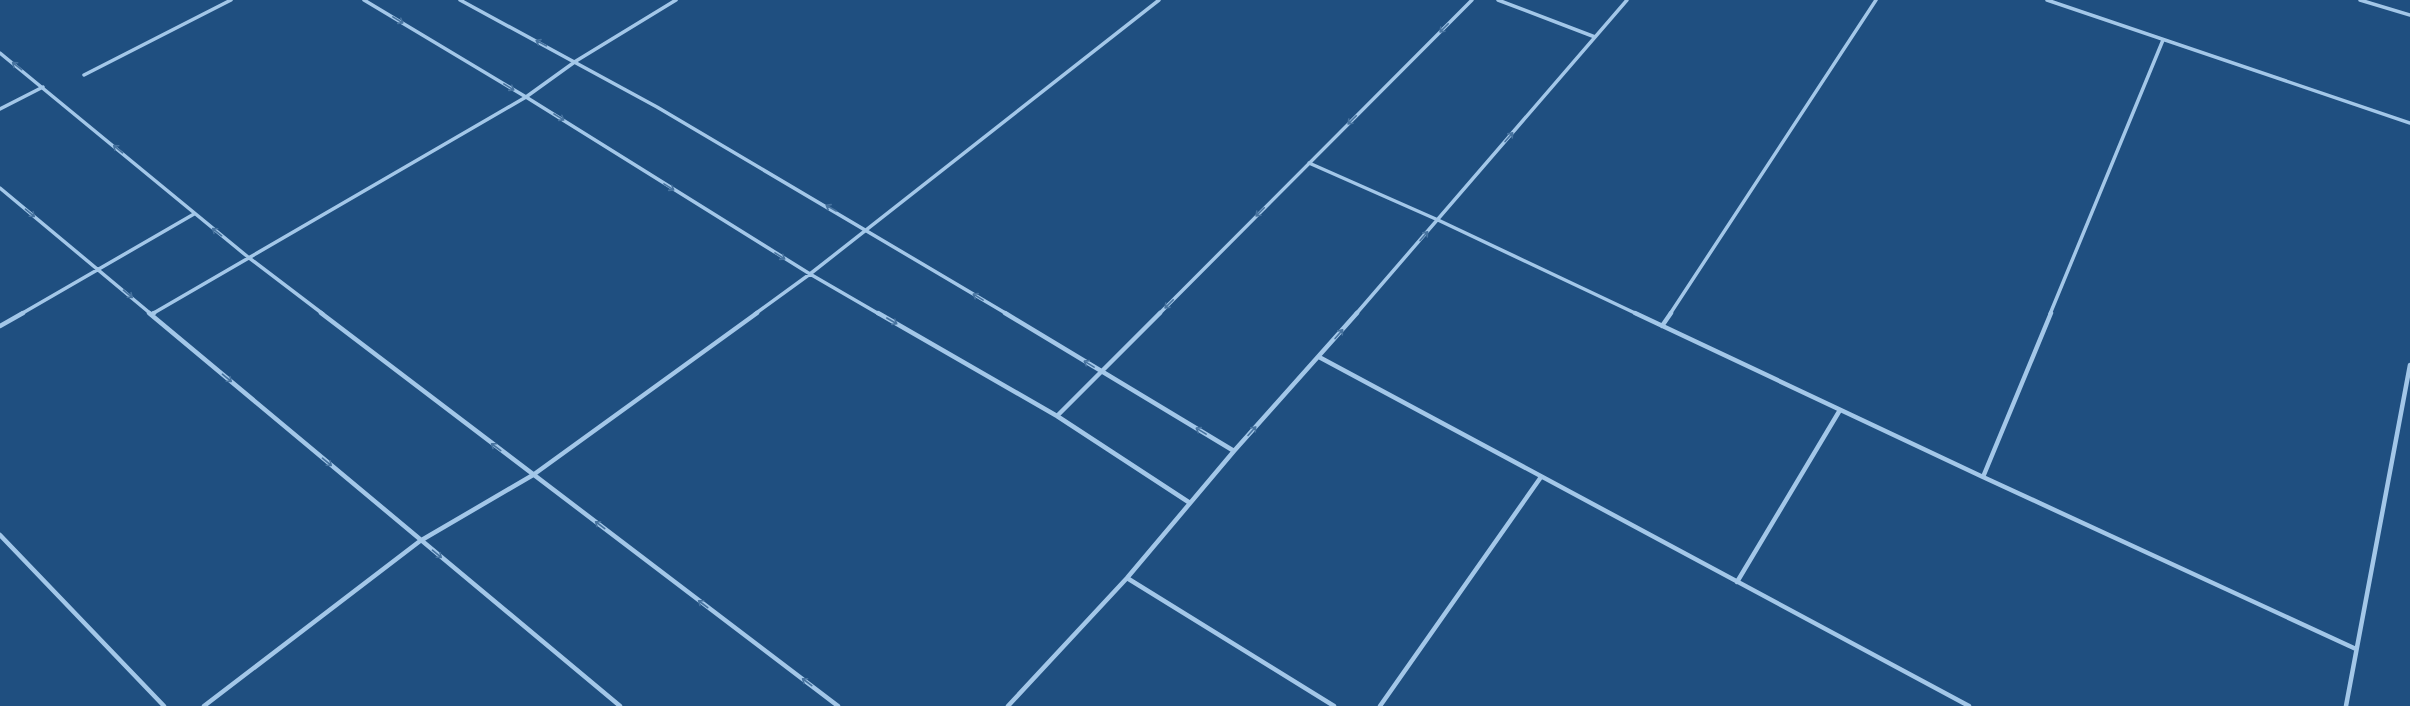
<svg xmlns="http://www.w3.org/2000/svg" width="2410" height="706" viewBox="0 0 2410 706" font-family="Figtree,sans-serif">
<style>
.lines{fill:none;stroke-linecap:round;stroke-linejoin:round}
.minor-far1{stroke:#a3c7e8;stroke-width:3.5}
.minor{stroke:#a3c7e8;stroke-width:4.5}
.oneway{stroke:#47739f}
</style>
<rect width="100%" height="100%" fill="#1f4f80"/>
<g class="lines">
<!-- minor-far1 -->
<path class="minor-far1" d="M364 0 526 97 810 274 879 314
M460 0 657 107 1007 314
M1498 0 1595 37
M2047 0 2410 123
M2360 0 2410 15
M0 53 248 257 323 314
M84 75 231 0
M0 109 43 87
M1309 163 1438 220 1637 314
M0 188 151 314
M21 314 194 214
M152 314 526 97 576 61 676 0
M755 314 810 274 1159 0
M1159 314 1472 0
M1356 314 1627 0
M1670 314 1876 0
M2050 314 2163 40"/>
<!-- minor -->
<path class="minor" d="M149 313 620 706
M321 313 838 706
M878 313 1057 416 1190 503
M1005 313 1234 451
M1635 313 1983 477 2356 649
M152 314 154 313
M0 326 23 313
M1662 326 1671 313
M1319 357 1969 706
M1057 416 1160 313
M1983 477 2051 313
M0 535 164 706
M1127 578 1334 706
M1737 582 1840 410
M204 706 420 541 533 475 757 313
M1008 706 1127 578 1234 451 1357 313
M1380 706 1541 477
M2346 706 2410 365"/>
</g>
<!-- one-way arrows -->
<defs><path id="oneway-shaft" d="M-6 0H5M1.5-3L5.5 0L1.5 3" fill="none" stroke-width="1.6" stroke-linecap="round" stroke-linejoin="round"/></defs>
<g class="oneway">
<use href="#oneway-shaft" transform="translate(398 20) rotate(31)"/>
<use href="#oneway-shaft" transform="translate(1444 28) rotate(135)"/>
<use href="#oneway-shaft" transform="translate(541 43) rotate(-152)"/>
<use href="#oneway-shaft" transform="translate(17 66) rotate(-142)"/>
<use href="#oneway-shaft" transform="translate(509 87) rotate(31)"/>
<use href="#oneway-shaft" transform="translate(559 117) rotate(32)"/>
<use href="#oneway-shaft" transform="translate(1352 120) rotate(135)"/>
<use href="#oneway-shaft" transform="translate(1509 137) rotate(-49)"/>
<use href="#oneway-shaft" transform="translate(118 149) rotate(-140)"/>
<use href="#oneway-shaft" transform="translate(669 187) rotate(32)"/>
<use href="#oneway-shaft" transform="translate(831 208) rotate(-150)"/>
<use href="#oneway-shaft" transform="translate(1260 212) rotate(135)"/>
<use href="#oneway-shaft" transform="translate(30 213) rotate(40)"/>
<use href="#oneway-shaft" transform="translate(217 232) rotate(-141)"/>
<use href="#oneway-shaft" transform="translate(1424 236) rotate(-49)"/>
<use href="#oneway-shaft" transform="translate(780 256) rotate(32)"/>
<use href="#oneway-shaft" transform="translate(128 294) rotate(40)"/>
<use href="#oneway-shaft" transform="translate(978 297) rotate(-149)"/>
<use href="#oneway-shaft" transform="translate(1169 304) rotate(135)"/>
<use href="#oneway-shaft" transform="translate(892 321) rotate(30)"/>
<use href="#oneway-shaft" transform="translate(1339 334) rotate(-49)"/>
<use href="#oneway-shaft" transform="translate(1089 364) rotate(-149)"/>
<use href="#oneway-shaft" transform="translate(227 378) rotate(40)"/>
<use href="#oneway-shaft" transform="translate(1201 431) rotate(-149)"/>
<use href="#oneway-shaft" transform="translate(1252 431) rotate(-48)"/>
<use href="#oneway-shaft" transform="translate(496 447) rotate(-143)"/>
<use href="#oneway-shaft" transform="translate(327 462) rotate(40)"/>
<use href="#oneway-shaft" transform="translate(600 525) rotate(-143)"/>
<use href="#oneway-shaft" transform="translate(437 554) rotate(40)"/>
<use href="#oneway-shaft" transform="translate(703 604) rotate(-143)"/>
<use href="#oneway-shaft" transform="translate(807 682) rotate(-143)"/>
</g>
</svg>
